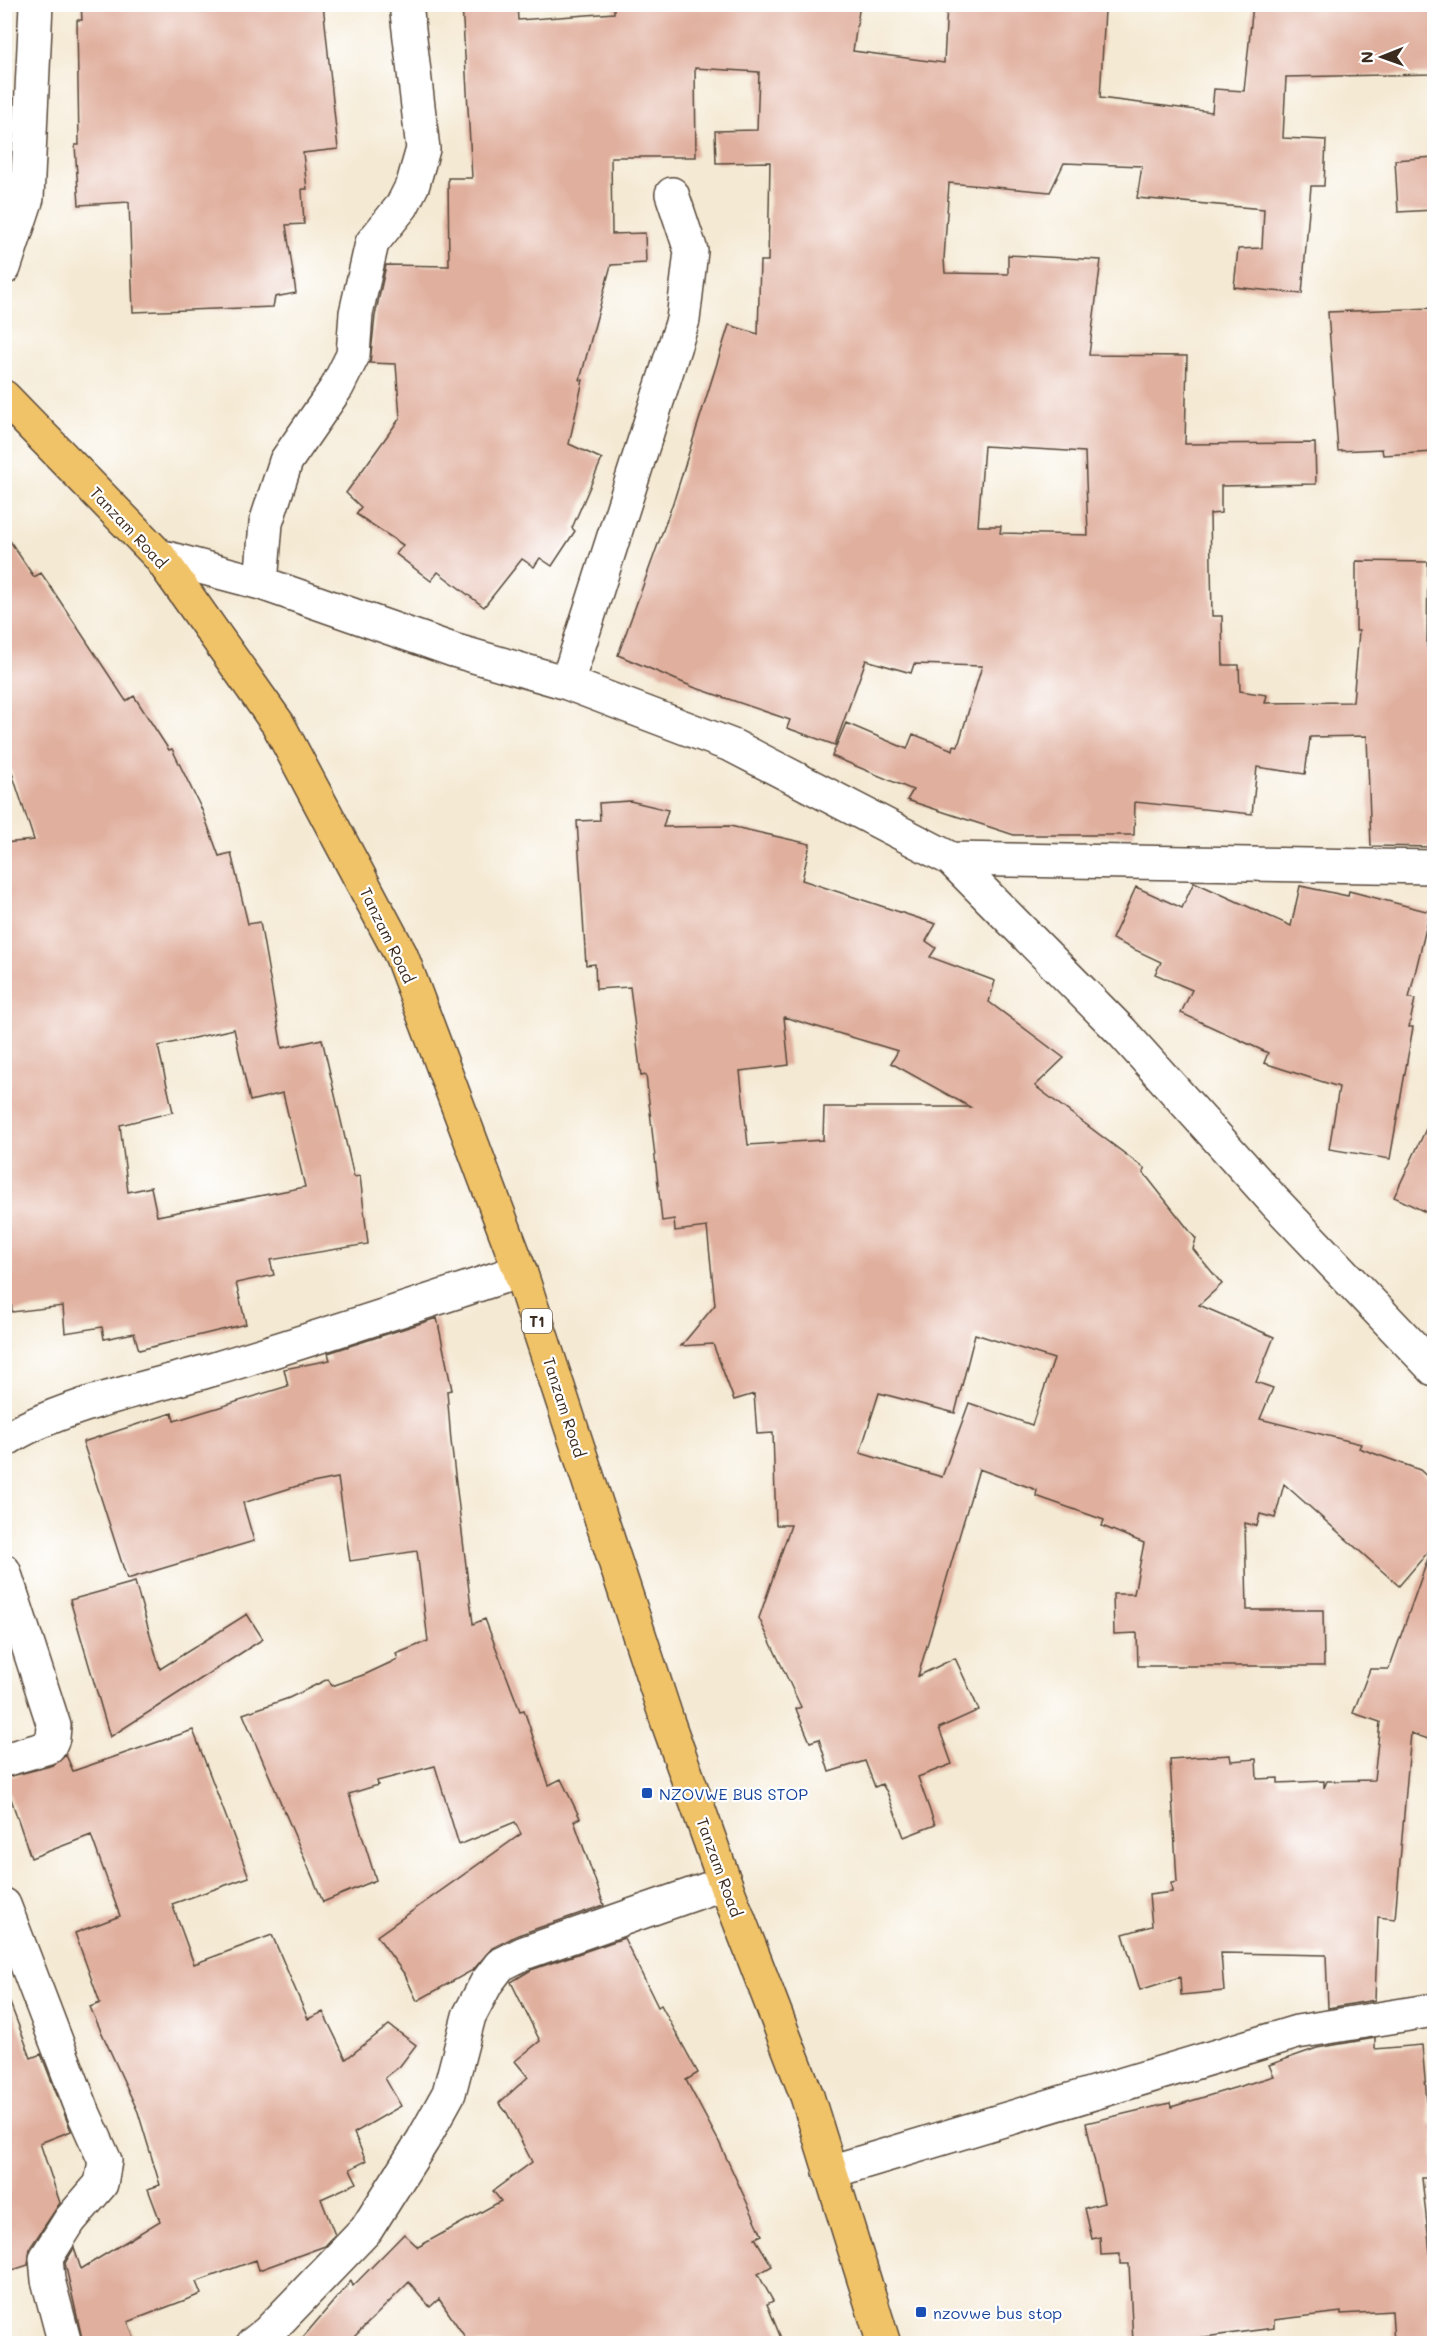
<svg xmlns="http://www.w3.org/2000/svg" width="1439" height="2348" viewBox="0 0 1439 2348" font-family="Mali,sans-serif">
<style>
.building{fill:#e0af9d;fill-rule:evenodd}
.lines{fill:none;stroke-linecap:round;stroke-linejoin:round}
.minor-casing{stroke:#574739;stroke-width:36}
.highway-casing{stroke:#574739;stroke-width:36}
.minor{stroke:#fff;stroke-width:33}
.highway{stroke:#f1c369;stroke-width:33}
.transit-dot{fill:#1a4fb4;stroke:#fff;stroke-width:2}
.labels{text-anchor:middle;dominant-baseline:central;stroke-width:4.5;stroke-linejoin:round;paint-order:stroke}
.shield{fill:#fff;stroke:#766a62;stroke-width:1.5}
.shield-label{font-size:15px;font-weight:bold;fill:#3b2a1e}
.street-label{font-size:16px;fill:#3b2a1e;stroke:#fff}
.transit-label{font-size:16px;fill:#164399;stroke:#fff;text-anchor:start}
</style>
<rect width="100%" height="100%" fill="#fff"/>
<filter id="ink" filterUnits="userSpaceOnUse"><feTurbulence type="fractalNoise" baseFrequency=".0167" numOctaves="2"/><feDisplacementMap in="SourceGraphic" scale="12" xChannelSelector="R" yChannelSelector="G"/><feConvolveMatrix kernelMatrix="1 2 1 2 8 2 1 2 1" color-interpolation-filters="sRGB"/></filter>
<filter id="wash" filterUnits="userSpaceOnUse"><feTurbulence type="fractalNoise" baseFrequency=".008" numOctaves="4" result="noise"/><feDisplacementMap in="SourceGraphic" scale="24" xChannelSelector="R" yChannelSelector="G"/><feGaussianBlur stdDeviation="1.35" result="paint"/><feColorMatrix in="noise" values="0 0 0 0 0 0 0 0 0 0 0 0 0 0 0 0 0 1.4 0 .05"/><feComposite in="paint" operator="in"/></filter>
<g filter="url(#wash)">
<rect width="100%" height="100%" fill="#f4e9d3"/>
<g id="blocks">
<!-- building -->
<path class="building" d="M81 4H323L338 149 303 153 307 189H302L304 224 286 225 296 293 275 297 273 307 133 312 129 202 79 205 75 145H79L77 20H82Z
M462 4H517L518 20 614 13V4H860L853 51 944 63 947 4H1049L1105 10 1100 98 1212 112 1214 89 1244 91 1253 4H1434V74L1286 77 1283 138 1326 140 1324 186H1311L1302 294 1234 287 1238 249 1262 248 1264 209 1137 198 1142 166 1064 163 1050 192 949 183 944 259 945 273 1008 274V255L1101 260 1089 355 1187 356 1185 444 1315 443 1316 484 1221 486V513L1210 514 1212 616H1222L1223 665H1239L1240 691 1267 695 1265 703 1353 702 1359 631H1356V561L1428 562 1427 647H1434V847L1371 846 1367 736 1310 737 1305 774 1257 767 1252 814 1135 802 1134 835H1014L907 800 913 790 832 756 846 723 907 749 913 734 953 750 954 745 958 746 982 666 914 664 911 673 866 660 835 745 787 728 790 720 693 687 618 655 675 497 729 325 758 334 760 261H768L770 162 716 163 715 131 757 130 759 72 695 68 696 157H611L612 234 645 233 646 263 611 265 580 380H583L569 444 602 459 572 528 575 531 552 566 540 558 534 567 522 559 484 607 438 572 431 581 396 554 403 545 356 514 361 507 346 493 400 418 396 364 370 363 375 316 386 265 449 266 448 178H472ZM984 446 1085 452 1088 535 1000 533 1001 526H978Z
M1434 157V210L1398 212 1395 160Z
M1434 308V452L1383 455 1382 449 1338 451 1328 312Z
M4 532 34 577 41 573 50 586 126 701 134 696 169 750 172 749 202 810 219 856 231 853 248 924 260 922 282 1048 322 1039 354 1177 360 1176 368 1244 270 1260 274 1275 236 1283 246 1324 139 1350 134 1333 104 1339 102 1327 65 1333 63 1306 12 1312 4 1237V843L34 840 10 767 4 770ZM234 1029 250 1101 283 1093 305 1187 157 1216 151 1187 128 1192 120 1125 173 1112 158 1046Z
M630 801 668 810 663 827 730 826 810 844 802 880 936 924 926 941 936 948 930 957 995 981 989 1002 1064 1058 1035 1086 1145 1169 1143 1172 1196 1239 1193 1249 1222 1284 1199 1305 1274 1337 1256 1382 1273 1388 1260 1419 1361 1444 1359 1448 1420 1470 1434 1483V1545L1399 1586 1284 1484 1275 1518 1260 1514 1257 1526 1245 1523 1247 1610H1323L1324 1666H1138L1137 1633 1114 1634 1113 1594H1134L1144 1543 1102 1526 1104 1520 1036 1496 1037 1490 979 1469 918 1676 955 1658 979 1710 939 1728 952 1764 918 1777 935 1825 904 1837 887 1792 882 1784 875 1787 865 1761 829 1772 819 1739 810 1742 796 1709 801 1707 759 1618 791 1525H776L773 1433 757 1434 754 1394 734 1400 713 1344 681 1346 715 1305 707 1227 675 1231 674 1219 662 1221 646 1075 641 1076 630 987 596 989 595 964 586 965 577 821 600 820 599 803ZM784 1017 898 1051 891 1063 970 1107H824L823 1140 748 1145 740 1071 789 1065ZM975 1334 1054 1359 1032 1425 969 1403 942 1477 860 1453 879 1393 955 1413Z
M1194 882 1291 926 1300 886 1348 896 1349 891 1430 912 1409 998 1415 999 1409 1027H1413L1390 1159 1329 1149 1339 1087 1264 1063 1268 1053 1181 1013 1192 990 1155 974 1161 962 1112 939 1136 887 1182 908Z
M1434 1112V1216L1394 1197Z
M437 1318 452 1390 447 1391 451 1441 473 1624 485 1619 520 1711 524 1710 549 1785 561 1779 580 1818 574 1821 604 1905 518 1935 492 1948 473 1970 417 2001 405 1975 377 1936 521 1834 515 1822 459 1845 435 1766 377 1781 378 1785 349 1794 376 1880 323 1902 243 1714 289 1698 328 1679 332 1686 366 1674 398 1659 396 1654 428 1641 417 1551 350 1561 338 1478 297 1486 243 1503 254 1541 127 1579 83 1442 172 1413 174 1421 288 1386 284 1369 330 1360 328 1353Z
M1430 1553 1434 1554V1741L1411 1733 1395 1919 1378 1917 1375 2000 1328 2008 1326 1955 1221 1953 1224 1991 1181 1995 1180 1977 1140 1990 1123 1934 1152 1926 1149 1895 1172 1892 1171 1883 1177 1882 1170 1759 1230 1755 1231 1761 1256 1759 1257 1779 1278 1778V1783L1324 1781V1788L1327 1781 1374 1780 1380 1722 1353 1713 1370 1669H1389Z
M135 1582 160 1669 247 1614 263 1639 110 1737 70 1600Z
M193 1730 249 1877 172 1904 194 1964 272 1935 308 2019 323 2012 346 2059 389 2025 416 2045 400 2066 385 2078 401 2106 354 2133 366 2161 350 2169 357 2183 321 2199 335 2235 325 2246 259 2270 256 2260 196 2282 201 2294 128 2322 136 2343H83L65 2263 74 2248 81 2269 160 2221 148 2189 160 2185 138 2112 90 2007 100 2003 75 1933 120 1916 91 1835 31 1858 4 1778 54 1765 66 1755 73 1771Z
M624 1938 658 2007 661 2005 698 2073 686 2080 719 2142 762 2235 755 2238 772 2266 758 2274 773 2301 767 2304 783 2343H469L439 2299 430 2307 409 2282 348 2343H298L351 2281 353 2286 404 2234 418 2247 501 2201 493 2191 532 2162 507 2113 499 2103 528 2077 515 2061 540 2041 511 1982 531 1970Z
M7 1995 31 2058 41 2054 71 2131 40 2143 60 2203 30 2248 28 2265 4 2273V1996Z
M1375 2038V2049L1422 2045 1429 2124H1433L1434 2178H1422L1434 2290V2343H1394L1392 2311 1341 2314V2312L1274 2320V2328L1197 2338 1198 2343H1133L1129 2264H1120V2254L1101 2255 1100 2237 1092 2239 1085 2208 1104 2203 1086 2123 1170 2103 1171 2107 1274 2076 1269 2065 1317 2048Z"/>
</g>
</g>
<g filter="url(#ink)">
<use href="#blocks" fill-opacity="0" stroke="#574739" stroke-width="1.5"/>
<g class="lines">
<!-- minor casing -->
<g class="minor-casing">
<path id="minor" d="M4 268 27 198 36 4
M159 556 261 583 453 650 567 683 733 746 951 859 1434 867
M261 583 266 523 286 461 337 387 353 355 356 313 372 243 402 206 413 184 423 149 406 4
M567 683 683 320 691 251 672 194
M951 859 1122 1032 1275 1202 1434 1369
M4 1441C53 1407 152 1387 211 1370 315 1339 417 1305 520 1271
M4 1571 54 1726 53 1738 49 1747 4 1760
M4 1905 84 2114 105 2161 101 2184 70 2220 46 2258 48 2280 65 2344
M830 2172 1297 2032 1434 2010
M253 2344 268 2332 366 2230 423 2140 449 2093 469 2016 487 1982 500 1965 524 1953 725 1883"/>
</g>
<!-- highway casing -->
<g class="highway-casing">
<path id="highway" d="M4 397 159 556 278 724 401 955 520 1271 668 1723 725 1883 807 2096 884 2344"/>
</g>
<!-- minor -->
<use href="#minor" class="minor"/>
<!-- highway -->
<use href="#highway" class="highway"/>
</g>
</g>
<!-- markers -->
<g class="transit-dot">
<rect x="641" y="1787" width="12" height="12" rx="3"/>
<rect x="915" y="2306" width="12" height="12" rx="3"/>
</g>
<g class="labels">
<!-- shield labels -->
<rect class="shield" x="522" y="1309" width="30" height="24" rx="4.5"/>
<g class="shield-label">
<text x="537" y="1321">T1</text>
</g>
<!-- street labels -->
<g class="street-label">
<text transform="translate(129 527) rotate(47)">Tanzam Road</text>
<text transform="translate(388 935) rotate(64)">Tanzam Road</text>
<text transform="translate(565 1407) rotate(72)">Tanzam Road</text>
<text transform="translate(720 1867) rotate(70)">Tanzam Road</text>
</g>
<!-- transit labels -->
<g class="transit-label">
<text x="659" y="1793">NZOVWE BUS STOP</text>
<text x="933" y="2312">nzovwe bus stop</text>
</g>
</g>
<!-- margin -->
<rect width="1439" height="2348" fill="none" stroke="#fff" stroke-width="24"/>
<!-- north arrow -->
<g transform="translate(1382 57) rotate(269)" stroke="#ffffff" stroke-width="4.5" paint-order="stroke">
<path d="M0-4.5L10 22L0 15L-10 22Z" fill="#3b2a1e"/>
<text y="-9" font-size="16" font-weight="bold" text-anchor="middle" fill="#3b2a1e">N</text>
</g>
</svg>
